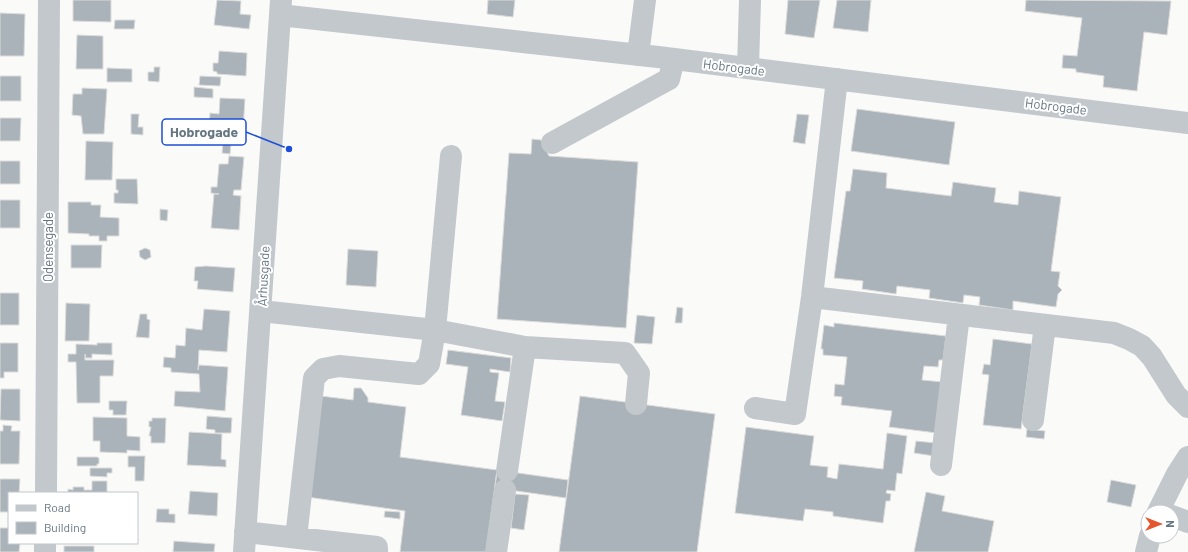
<svg xmlns="http://www.w3.org/2000/svg" width="1188" height="552" viewBox="0 0 1188 552" font-family="Barlow,sans-serif">
<style>
.building{fill:#aab3b9;stroke:#dcdcda}
.lines{fill:none;stroke-linecap:round;stroke-linejoin:round}
.minor{stroke:#c3c8cc;stroke-width:22}
.labels{text-anchor:middle;dominant-baseline:central;stroke-width:4;stroke-linejoin:round;paint-order:stroke}
.street-label{font-size:13px;fill:#657683;stroke:#fff}
.leader{fill:none;stroke:#1d4ed8;stroke-width:1.5}
.callout-dot{fill:#1d4ed8;stroke:#fff;stroke-width:1.5}
.callout{fill:#fff;stroke:#1d4ed8;stroke-width:1.5}
.callout-label{font-size:14px;text-anchor:middle;font-weight:bold;fill:#657683}
</style>
<rect width="100%" height="100%" fill="#fafaf8"/>
<!-- building -->
<path class="building" d="M73 0H111V22L73 21Z
M217 0 241 1 240 14 251 15 249 29 214 25Z
M488 0H515L513 17 487 14Z
M788 0H820L814 38 785 34Z
M837 0H871L868 32 833 28Z
M1026 0 1171 1 1167 35 1144 32 1137 91 1103 87 1104 76 1076 72V69L1062 68 1063 55 1077 56 1082 18 1025 11Z
M0 13 25 14 24 56H0Z
M115 20H135L134 29H114Z
M77 35 103 36V69H76Z
M219 51 247 53 246 76 217 74V72L213 71V63H218Z
M154 67H160L159 82 148 81V72H154Z
M107 68 132 69V82H107Z
M0 76H21V101H0Z
M200 76 221 77 220 86 199 85Z
M194 87 213 89V98L194 97Z
M82 88 107 89 104 134H83L81 116 72 115 73 94H82Z
M220 98 245 99 243 130 209 128 210 113 219 114Z
M857 109 955 122 949 165 851 151Z
M131 114H139L138 127H143V135L131 134Z
M797 114 809 115 805 144 793 142Z
M0 118H21L20 141H0Z
M532 139 541 140 549 156 638 162 626 328 497 319 509 153 531 154Z
M86 141 113 142 112 180H85Z
M223 143 231 144 230 154 222 153Z
M229 156 244 157 241 190H234L233 195 241 196 239 230 211 228 214 194H219L211 193V187H217L219 164H228Z
M0 161H20V184H0Z
M853 169 887 173 886 188 951 196 953 182 996 188 994 202 1018 205 1019 191 1061 197 1051 271 1060 272 1058 286 1062 290 1058 294 1056 307 1013 301V310L979 305 980 297 964 295 963 303 929 298 930 290 897 286 896 294 862 289 863 281 834 278 846 191H850Z
M116 179H137L138 204 114 203V193H118V190H116Z
M0 200H20V228H0Z
M68 202H91V205H101L100 217 119 218V236H107V241H99V236H89V234L68 233Z
M160 209 168 210 167 221 160 220Z
M71 245H102L101 268H71Z
M145 248 150 250 151 257 145 260 140 257 139 251Z
M348 249 378 251 376 287 346 285Z
M206 266 235 268 233 292 197 289 198 281H194L195 267Z
M0 293H19V325H0Z
M66 303 90 304 89 341H65Z
M677 307 683 308 682 323H675Z
M204 309 230 311 227 352 199 350 198 370 199 365 228 367 225 411 174 406 175 391 200 392 199 374 171 372V368L163 367 164 357 175 358 176 345 185 346 186 328 202 330Z
M140 314H147V319L150 320 149 338 136 337Z
M637 315 655 317 652 344 634 343Z
M834 323 946 336 943 360H939L938 367 924 366 922 380 943 382 937 433 889 427 892 411 841 405 842 397 834 396 835 384 844 385 847 357 823 355V349H821L824 325 834 327Z
M993 339 1032 344 1021 429 983 425 989 375 982 374 984 364 990 365Z
M0 343H18V372H4V378H0Z
M97 343H112V355L92 354V358H86L85 354V360H114L113 376H100V403H77L76 362H68V354H76V344L97 345Z
M448 350 511 358 510 372 490 369V372L499 373 495 401 505 402 502 421 461 415 468 367 446 364Z
M354 388H361L368 398V402L406 407 400 457 497 470 486 552H400L405 511 307 497 321 396 353 400Z
M1 389H20V421L0 420Z
M580 396 715 414 697 552H559Z
M109 401H127L126 415H113V410H109Z
M207 416 232 418 231 433H215V430L206 429Z
M93 417 127 418V436L140 437V451L127 450V453L100 452V441H93Z
M152 418H166L165 443H151V436H149L151 427H149V421H152Z
M3 425 12 426 11 431H20L19 464H0V431H3Z
M746 427 814 436 810 465 828 467 827 477 837 479 839 464 883 469 887 433 907 436 902 474 897 473 895 491 887 490 886 493 891 494 890 501H886L883 523 833 516V512L805 509 803 521 735 513Z
M1027 429 1045 431 1044 439 1026 437Z
M189 432 222 434 221 459 226 460V467L187 465Z
M916 441 936 443 934 456 914 453Z
M128 456H145L144 481H135V467H128Z
M77 457H97L99 458V464H97V466H77Z
M90 468H112V473H107V477L90 476Z
M497 470 568 480 566 498 495 488Z
M0 479H20L19 493H9V512H0Z
M1111 480 1136 485 1131 507 1107 502Z
M92 481H107V493H68V489L73 490V487H84V490H92Z
M190 491 218 493 217 516 188 514Z
M926 492 945 496 942 511 994 521 988 552H914Z
M515 494 529 495 524 530 511 528Z
M157 509H169V514H175V523L156 522Z
M385 511 400 512V519L384 517Z
M0 528H9V543H20L19 552H0Z
M174 541 215 544 214 552H173Z
M64 546H94V552H64Z"/>
<g class="lines">
<!-- minor -->
<path class="minor" d="M280 15 658 57 1188 123
M638 55 645 0
M748 68 750 0
M552 143 669 79 674 59
M812 297 1114 333 1129 339 1142 346 1152 357 1176 395 1188 407
M261 311 435 330 525 347 625 353 639 373 636 404
M755 408 795 414 812 297 837 79
M1033 420 1045 325
M941 465 959 315
M507 471 525 347
M46 493 49 0
M1158 512 1177 474 1188 457
M1172 516 1188 522
M245 532 377 547V552
M296 538 314 378 323 369 339 366 419 374 429 364 435 330 451 156
M45 552V543
M244 552 281 0
M496 552 505 490
M1146 552 1150 536"/>
</g>
<g class="labels">
<!-- street labels -->
<g class="street-label">
<text transform="translate(734 67) rotate(7)">Hobrogade</text>
<text transform="translate(1056 106) rotate(7)">Hobrogade</text>
<text transform="translate(48 247) rotate(-90)">Odensegade</text>
<text transform="translate(263 276) rotate(-87)">Århusgade</text>
</g>
</g>
<!-- callouts -->
<path class="leader" d="M289 149L246 132"/>
<circle class="callout-dot" cx="289" cy="149" r="4"/>
<rect class="callout" x="162" y="119" width="84" height="26" rx="4"/>
<g class="callout-label">
<text x="204" y="137">Hobrogade</text>
</g>
<!-- legend -->
<rect x="8" y="492" width="130" height="52" fill="#ffffff" stroke="#c1c8cd"/>
<rect x="16" y="505" width="20" height="6" fill="#c3c8cc" stroke="#c1c8cd"/>
<text x="44" y="512" font-size="12" fill="#657683">Road</text>
<rect x="16" y="522" width="20" height="12" fill="#aab3b9" stroke="#c1c8cd"/>
<text x="44" y="532" font-size="12" fill="#657683">Building</text>
<!-- north arrow -->
<g transform="translate(1160 524) rotate(90)"><circle r="19" fill="#ffffff" stroke="#c1c8cd"/>
<path d="M0-3L7 15L0 10L-7 15Z" fill="#e4572e"/>
<text y="-6" font-size="11" font-weight="bold" text-anchor="middle" fill="#657683">N</text>
</g>
</svg>
